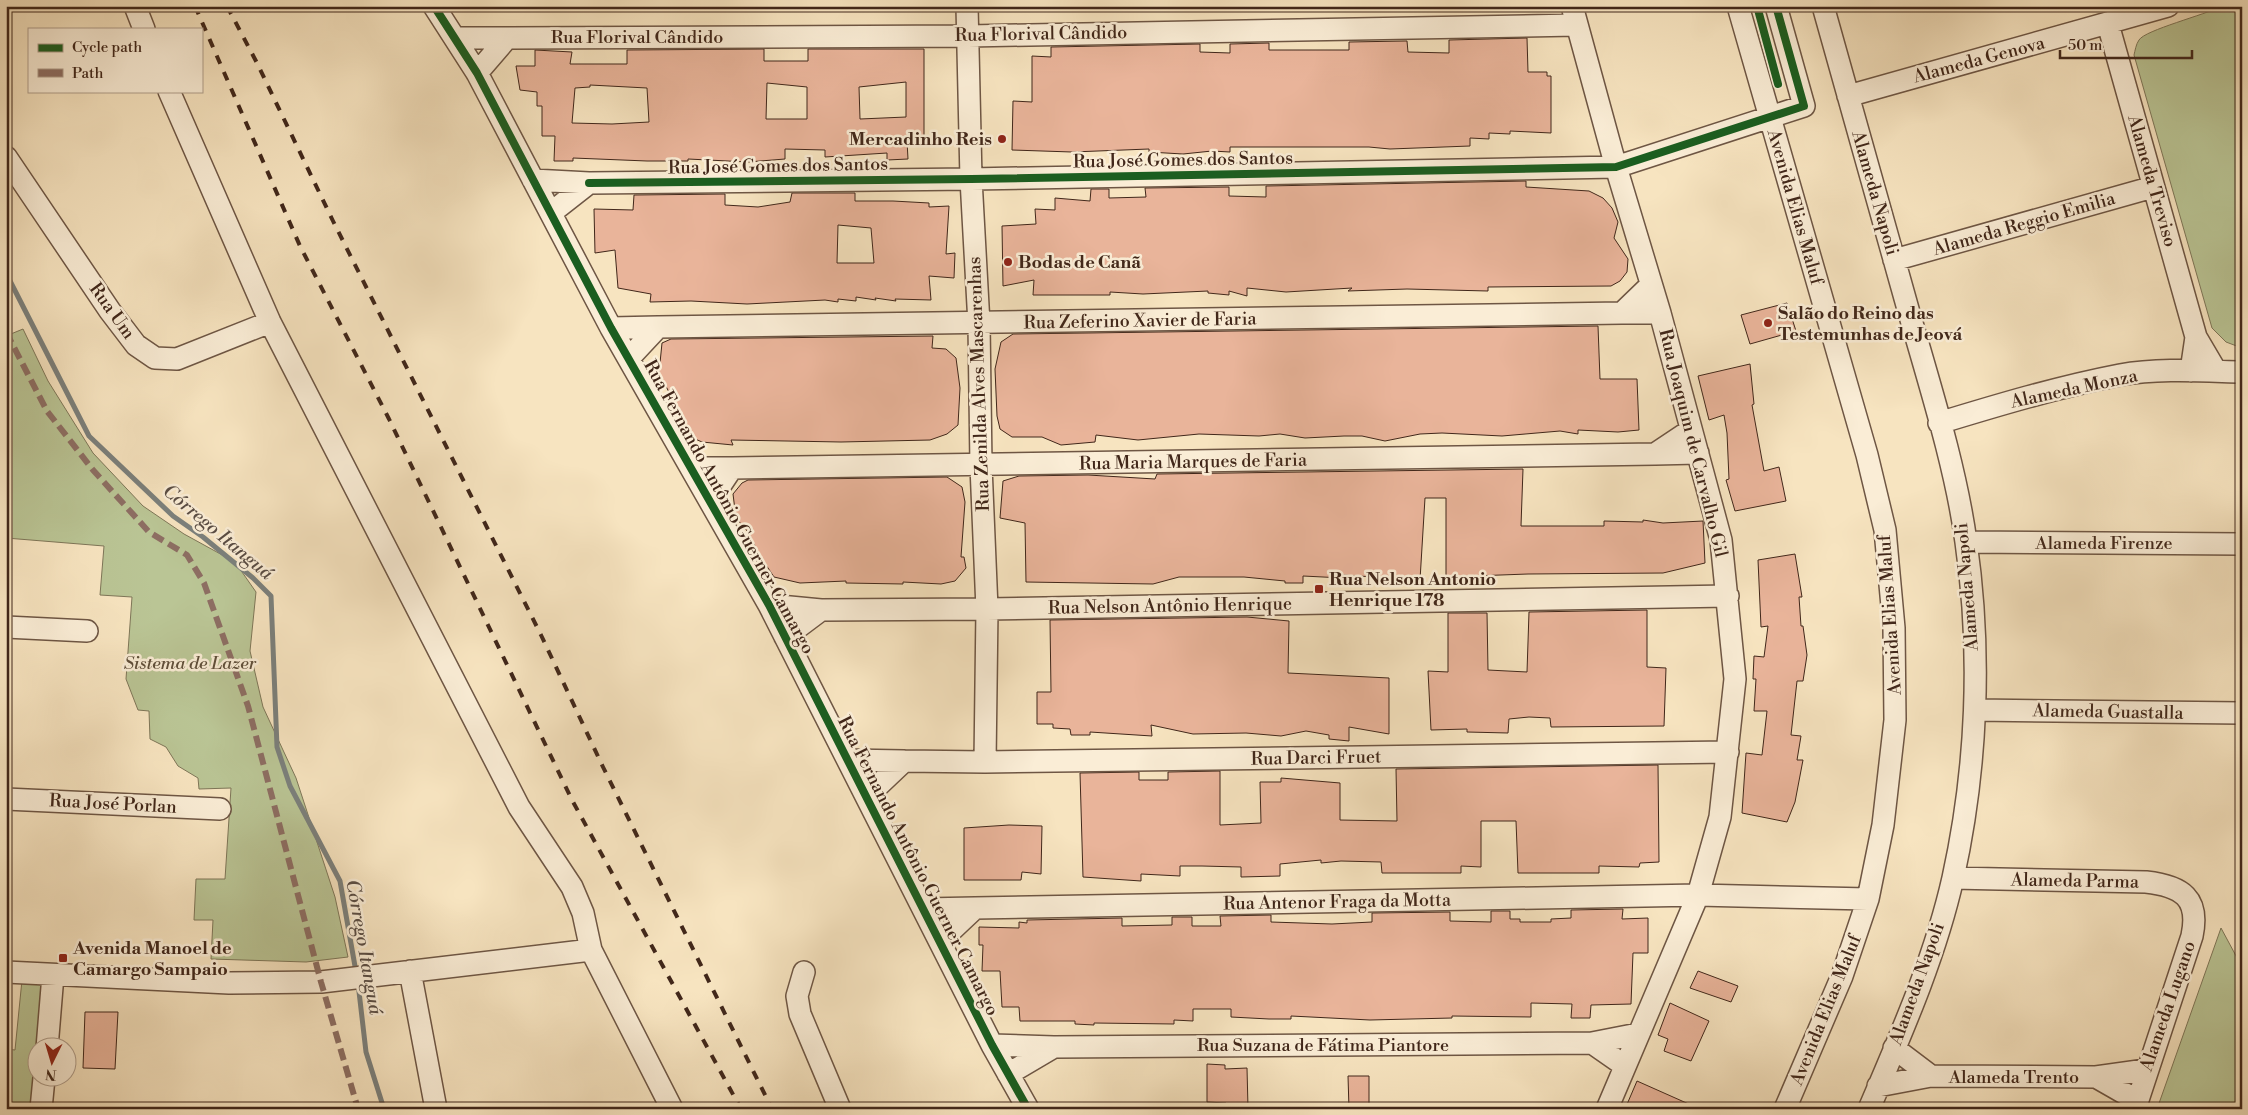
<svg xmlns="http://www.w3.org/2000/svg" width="2248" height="1115" viewBox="0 0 2248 1115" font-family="'Libre Bodoni',serif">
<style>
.green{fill:#bac595;stroke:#7e7658}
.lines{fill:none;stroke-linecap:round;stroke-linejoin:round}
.stream{stroke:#7b807c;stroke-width:5}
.building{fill:#e9b49a;stroke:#41271a;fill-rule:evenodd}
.minor-casing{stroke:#6e5644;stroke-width:24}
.minor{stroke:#faedd6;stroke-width:21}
.rail{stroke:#41271a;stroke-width:4;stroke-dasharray:9 9;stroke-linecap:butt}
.quiet{stroke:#8d6e63;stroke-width:6;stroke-dasharray:12 6;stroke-linecap:butt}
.cycleway-casing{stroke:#faedd6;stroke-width:11}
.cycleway{stroke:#1b5e20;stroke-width:8}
.poi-dot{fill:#8f2418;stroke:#faedd6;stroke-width:2}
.labels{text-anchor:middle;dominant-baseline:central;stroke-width:5;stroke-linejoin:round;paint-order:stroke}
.street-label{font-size:18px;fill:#41271a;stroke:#faedd6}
.poi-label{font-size:18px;font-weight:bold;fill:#41271a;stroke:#faedd6;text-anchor:start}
.park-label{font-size:18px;font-style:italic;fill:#5f4e39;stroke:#faedd6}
.water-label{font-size:19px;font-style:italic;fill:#594c43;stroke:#faedd6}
</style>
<rect width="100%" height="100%" fill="#f7e4c0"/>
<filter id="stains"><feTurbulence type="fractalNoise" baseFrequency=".004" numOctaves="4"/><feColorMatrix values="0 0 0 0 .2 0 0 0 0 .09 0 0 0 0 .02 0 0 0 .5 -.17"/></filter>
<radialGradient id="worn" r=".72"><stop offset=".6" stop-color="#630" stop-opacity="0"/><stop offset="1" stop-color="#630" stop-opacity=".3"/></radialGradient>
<!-- green -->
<path class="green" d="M2222 6H2242V348L2226 342 2212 328 2134 55C2135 51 2136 44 2139 40 2145 30 2205 15 2222 6Z
M23 329 48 381 93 453 143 506 184 534 235 562 256 592 250 651 263 707 296 778 335 897 348 957 306 962 211 959 213 920H194L196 879H225L231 788 199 789 198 778 178 766 166 747 150 739 149 711 138 710 126 679 132 597 100 595 104 546 6 538V336Z
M2221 928 2242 967V1109H2157Z
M22 980 43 981 31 1109H6V1049L15 1050Z"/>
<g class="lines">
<!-- stream -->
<path class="stream" d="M6 273 89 436 173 516 203 537 253 578 271 596 277 747 290 786 340 881 356 972
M358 983 366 1052 384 1109"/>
</g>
<!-- building -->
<path class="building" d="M1527 38 1528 72H1547V76H1551V133L1510 131V134L1489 133V139L1470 138V146L1390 149 1369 147H1230V152L1212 151 1183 154 1149 152V149L1072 152 1012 150 1013 101 1032 102V56L1051 57V47L1200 44V52L1230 53V44L1269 43V50H1349V42L1405 41H1407L1408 52 1449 53V40Z
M764 49V61H808V49H924V141H907L908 159 887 160V153L825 157V150L785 149V159L748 162 688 159V161H647L573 158V161H554L555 136H542V106H537V92L520 90 516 66H535V50L572 52 570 64H627V50ZM906 82V117L860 119 859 87ZM767 83 807 87V119H766ZM590 85 647 88 649 122 612 124 572 123 575 88 590 87Z
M1526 181V187L1589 191 1603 198 1612 208 1618 222 1614 238 1628 259 1627 272 1620 281 1611 286 1488 287V291L1407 289 1348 291 1352 288 1286 292 1247 288V296L1229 291V295L1208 293V291L1143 294 1110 292V295H1033L1034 280 1003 286 1002 226 1036 224 1035 209 1055 210V198L1090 201 1091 189H1109V198L1146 197 1145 188 1229 187V196L1266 197V186Z
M792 193H855V201H893L929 203V207L949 206 946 254 955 253 954 278 929 276 931 300 895 299 896 301 875 298 876 300 856 297V301L838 299V302L825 300 747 304 691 301 650 302 651 294 618 288 615 250 595 253 594 209 633 210 634 195 725 194V205L758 207 790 202ZM838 225 871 228 874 263H837Z
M1787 303 1796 331 1750 344 1741 315Z
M1598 326 1600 379H1637L1639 430 1618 432 1578 430V434L1560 431 1502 436 1442 433 1420 434 1385 441 1362 436H1344L1305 438 1280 434 1259 436 1199 434 1138 440 1096 435 1095 442 1061 445 1042 437H1012L1000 429 997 416 995 369 1001 342 1013 334Z
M933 336 932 348 946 349 956 358 960 388 958 425 947 434 930 440 841 442 731 440 733 445 702 442 693 438 659 373 662 343 671 339Z
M1750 364 1754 404 1752 405 1764 471 1779 467 1786 501 1735 511 1726 480 1729 479 1727 433 1724 415 1709 420 1698 376Z
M1523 469 1521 526H1604V521L1643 522V520L1663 523 1703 521 1705 563 1663 573 1528 574 1446 577V498H1425L1420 580 1343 575V578L1303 576V583H1285V581L1244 577H1179L1153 584 1026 582 1025 523 1000 518 1003 481 1019 476 1088 475 1155 479 1157 474Z
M947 477 962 487 965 502 961 557H964L966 568 955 581 941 584 903 582V584L846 583V581L800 583 774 577 760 556 748 532 736 518 733 494 742 483 748 480Z
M1795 554 1802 597H1799L1801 626H1803L1807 655 1803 681H1797L1791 735 1801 736 1797 760H1803L1795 802 1787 822 1742 813 1746 753 1762 755 1767 711H1754L1756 679H1753L1754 656 1764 657 1768 626 1761 627 1758 560Z
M1647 610V667L1666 668 1664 726 1551 727 1550 718 1529 717 1509 719 1508 733 1467 732V729L1431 730 1428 671 1448 672V613H1487L1488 670 1527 672 1529 612Z
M1247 617 1289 621 1288 673 1389 678V734L1349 727V741L1329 739V735L1306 731 1281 736 1246 733 1193 734 1151 725 1152 736 1090 732V735H1071L1070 729 1053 728V724H1037V692H1051L1050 620Z
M1658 765 1659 862 1640 863 1639 867 1599 866V873H1518L1516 821H1481V867L1461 866V873H1382L1381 862 1341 861 1321 863V860L1280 864V876L1241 877V867L1202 866H1180V876L1141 874V881L1083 877 1080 773 1139 772V780H1168V772L1220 771V825L1261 823 1260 782H1281V778L1340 783V820L1397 821 1396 769Z
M1009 825 1042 826 1041 874 1022 872 1021 880H964V828Z
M1623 909 1622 919 1648 918V953H1633L1631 1004 1591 1005 1590 1018H1571L1572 1004 1531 1003V1017L1452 1016V1018L1370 1020 1291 1016V1019H1269L1231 1017V1009H1193V1021L1174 1020V1024L1094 1023V1025L1075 1024V1021H1020L1019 1007H1002L1000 971H982L983 945H979V927L1019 928V922L1027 923V920L1122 918V926L1172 925V917H1192V926H1221L1220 916 1271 915V922L1332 924 1372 922V913L1450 912V921L1491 922V911H1510V919H1520V922H1551V919L1571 918V910Z
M1698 971 1738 986 1731 1002 1690 988Z
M1670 1003 1709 1021 1691 1061 1664 1051 1668 1039 1658 1035Z
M85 1012H118L115 1069 83 1068Z
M1207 1064 1225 1065V1069L1247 1068 1248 1108H1226V1103L1207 1102Z
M1348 1076H1369V1109H1349Z
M1637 1081 1700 1109H1625Z"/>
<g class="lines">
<!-- minor casing -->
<g class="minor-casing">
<path id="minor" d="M135 6 144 29
M434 6 477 73 611 328 769 605 992 1045 1028 1109
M967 6 971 179 979 324 981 466 987 609 985 762
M1572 6 1616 167 1660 313 1721 540 1735 679 1720 817 1698 895 1607 1109
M1738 6 1867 455 1885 530 1894 628 1895 720 1883 825 1868 899 1842 976 1785 1109
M1823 6C1851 107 1879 208 1908 309 1929 383 1956 467 1966 542 1982 653 1977 769 1953 878 1935 958 1901 1034 1869 1109
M2108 24 2196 337
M456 38H507L477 73
M507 38 968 36 1576 25
M169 91 270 322 519 807 572 887 583 913 591 950 672 1109
M1848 96 2168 6
M6 157 110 311 136 345 155 358 177 359 270 322
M533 180 589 183 552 212
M589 183 971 179 1616 167 1804 106 1776 6
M1894 260 2153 187
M1651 285 1622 313H1660
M658 327 1622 313
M611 328 658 327 629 358
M2191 371 2196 337 2216 371
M1939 423C1998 405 2058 387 2120 375 2159 368 2202 371 2242 372
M1691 430 1655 454 1698 453
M692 468H732L710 501
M732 468 1655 454
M1966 542 2242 544
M769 605 821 610 785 637
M821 610 987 609 1728 596
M6 627 87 631
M1975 710 2242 713
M848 760 904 761 867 796
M904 761 985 762 1728 752
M6 799 220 809
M1953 878 2146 882C2182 886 2200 898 2192 936L2135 1109
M975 908 1698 895 1868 899
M924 909 975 908 940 941
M410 971 436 1109
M6 972 229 983 321 982 591 950
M804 972 797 996 800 1014 840 1109
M992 1045 1054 1047 1008 1074
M1054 1047 1592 1043
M47 1048 53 975
M1625 1066 1592 1043 1638 1034
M1931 1076 2096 1077
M1878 1086 1931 1076 1894 1048
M2138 1101 2096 1077 2146 1070
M41 1109 44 1078"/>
</g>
<!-- minor -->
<use href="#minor" class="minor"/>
<!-- rail -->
<path class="rail" d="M195 6 300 246 389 419 572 800 741 1109
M227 6 257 63 333 221 541 635 603 767 772 1109"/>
<!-- quiet -->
<path class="quiet" d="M6 332 47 411 93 470 149 532 187 555 204 583 248 706 321 982 358 1109"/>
<!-- cycleway casing -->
<g class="cycleway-casing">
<path id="cycleway" d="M434 6 477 73 611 328 769 605 992 1045 1028 1109
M1757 6 1778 84
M589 183 971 179 1616 167 1804 106 1776 6"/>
</g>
<!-- cycleway -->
<use href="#cycleway" class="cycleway"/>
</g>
<!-- markers -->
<g class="poi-dot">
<circle cx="1002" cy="139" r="5"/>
<circle cx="1008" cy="262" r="5"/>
<circle cx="1768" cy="323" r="5"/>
<rect x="1314" y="584" width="10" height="10" rx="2.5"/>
<rect x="58" y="953" width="10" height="10" rx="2.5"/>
</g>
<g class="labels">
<!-- street labels -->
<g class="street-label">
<text transform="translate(1041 34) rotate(-1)">Rua Florival Cândido</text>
<text x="637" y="37">Rua Florival Cândido</text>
<text transform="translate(1979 60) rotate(-15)">Alameda Genova</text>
<text transform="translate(1183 160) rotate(-1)">Rua José Gomes dos Santos</text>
<text transform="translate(778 166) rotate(-1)">Rua José Gomes dos Santos</text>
<text transform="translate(2152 181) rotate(74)">Alameda Treviso</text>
<text transform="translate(1875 193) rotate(74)">Alameda Napoli</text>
<text transform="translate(1795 207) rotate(74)">Avenida Elias Maluf</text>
<text transform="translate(2024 224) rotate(-16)">Alameda Reggio Emilia</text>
<text transform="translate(112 311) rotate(54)">Rua Um</text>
<text transform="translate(1140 321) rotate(-1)">Rua Zeferino Xavier de Faria</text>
<text transform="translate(979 384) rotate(-92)">Rua Zenilda Alves Mascarenhas</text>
<text transform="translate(2074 389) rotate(-12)">Alameda Monza</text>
<text transform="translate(1693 443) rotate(76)">Rua Joaquim de Carvalho Gil</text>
<text transform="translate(1193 462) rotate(-1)">Rua Maria Marques de Faria</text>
<text transform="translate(729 507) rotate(61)">Rua Fernando Antônio Guerner Camargo</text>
<text x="2104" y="543">Alameda Firenze</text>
<text transform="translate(1967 587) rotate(-95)">Alameda Napoli</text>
<text transform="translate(1170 606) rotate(-1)">Rua Nelson Antônio Henrique</text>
<text transform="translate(1890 615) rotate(-94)">Avenida Elias Maluf</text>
<text transform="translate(2108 712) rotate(1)">Alameda Guastalla</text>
<text transform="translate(1316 758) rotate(-1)">Rua Darci Fruet</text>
<text transform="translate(113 804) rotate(3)">Rua José Porlan</text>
<text transform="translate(918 866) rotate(63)">Rua Fernando Antônio Guerner Camargo</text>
<text transform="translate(2075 881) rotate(1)">Alameda Parma</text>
<text transform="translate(1337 902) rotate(-1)">Rua Antenor Fraga da Motta</text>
<text transform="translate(1917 984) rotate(-70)">Alameda Napoli</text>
<text transform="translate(2168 1006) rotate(-71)">Alameda Lugano</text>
<text transform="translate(1826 1010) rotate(-68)">Avenida Elias Maluf</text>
<text x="1323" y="1045">Rua Suzana de Fátima Piantore</text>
<text x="2014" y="1077">Alameda Trento</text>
</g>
<!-- poi labels -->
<g class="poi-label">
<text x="992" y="139" text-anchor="end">Mercadinho Reis</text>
<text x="1018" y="262">Bodas de Canã</text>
<text x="1778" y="313">Salão do Reino das<tspan x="1778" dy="21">Testemunhas de Jeová</tspan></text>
<text x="1329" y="579">Rua Nelson Antonio<tspan x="1329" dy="21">Henrique 178</tspan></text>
<text x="73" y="948">Avenida Manoel de<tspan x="73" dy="21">Camargo Sampaio</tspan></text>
</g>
<!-- park labels -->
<g class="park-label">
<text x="190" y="663">Sistema de Lazer</text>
</g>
<!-- water labels -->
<g class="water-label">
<text transform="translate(218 532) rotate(40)">Córrego Itanguá</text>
<text transform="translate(364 947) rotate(80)">Córrego Itanguá</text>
</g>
</g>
<!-- margin -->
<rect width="2248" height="1115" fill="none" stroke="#f7e4c0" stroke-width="25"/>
<rect x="8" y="8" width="2233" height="1100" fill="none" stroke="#41271a" stroke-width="2.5"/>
<rect x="12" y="12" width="2223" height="1090" fill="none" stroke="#41271a"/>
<!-- legend -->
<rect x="28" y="28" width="175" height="65" fill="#faedd6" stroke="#b09e8b"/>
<rect x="38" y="44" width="25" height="8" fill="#1b5e20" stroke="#b09e8b"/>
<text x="72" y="52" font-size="15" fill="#41271a">Cycle path</text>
<rect x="38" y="69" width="25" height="8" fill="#8d6e63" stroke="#b09e8b"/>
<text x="72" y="78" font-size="15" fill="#41271a">Path</text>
<!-- north arrow -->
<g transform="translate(52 1062) rotate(185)"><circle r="24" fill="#faedd6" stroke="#b09e8b"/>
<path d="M0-4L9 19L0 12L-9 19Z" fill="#8f2418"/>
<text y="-8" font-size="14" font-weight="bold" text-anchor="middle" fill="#41271a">N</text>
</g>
<!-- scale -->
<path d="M2060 50v8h132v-8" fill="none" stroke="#41271a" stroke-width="2.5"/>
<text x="2068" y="50" font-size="15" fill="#41271a" stroke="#faedd6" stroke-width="4" paint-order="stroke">50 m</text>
<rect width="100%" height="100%" filter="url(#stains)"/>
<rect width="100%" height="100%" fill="url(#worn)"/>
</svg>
